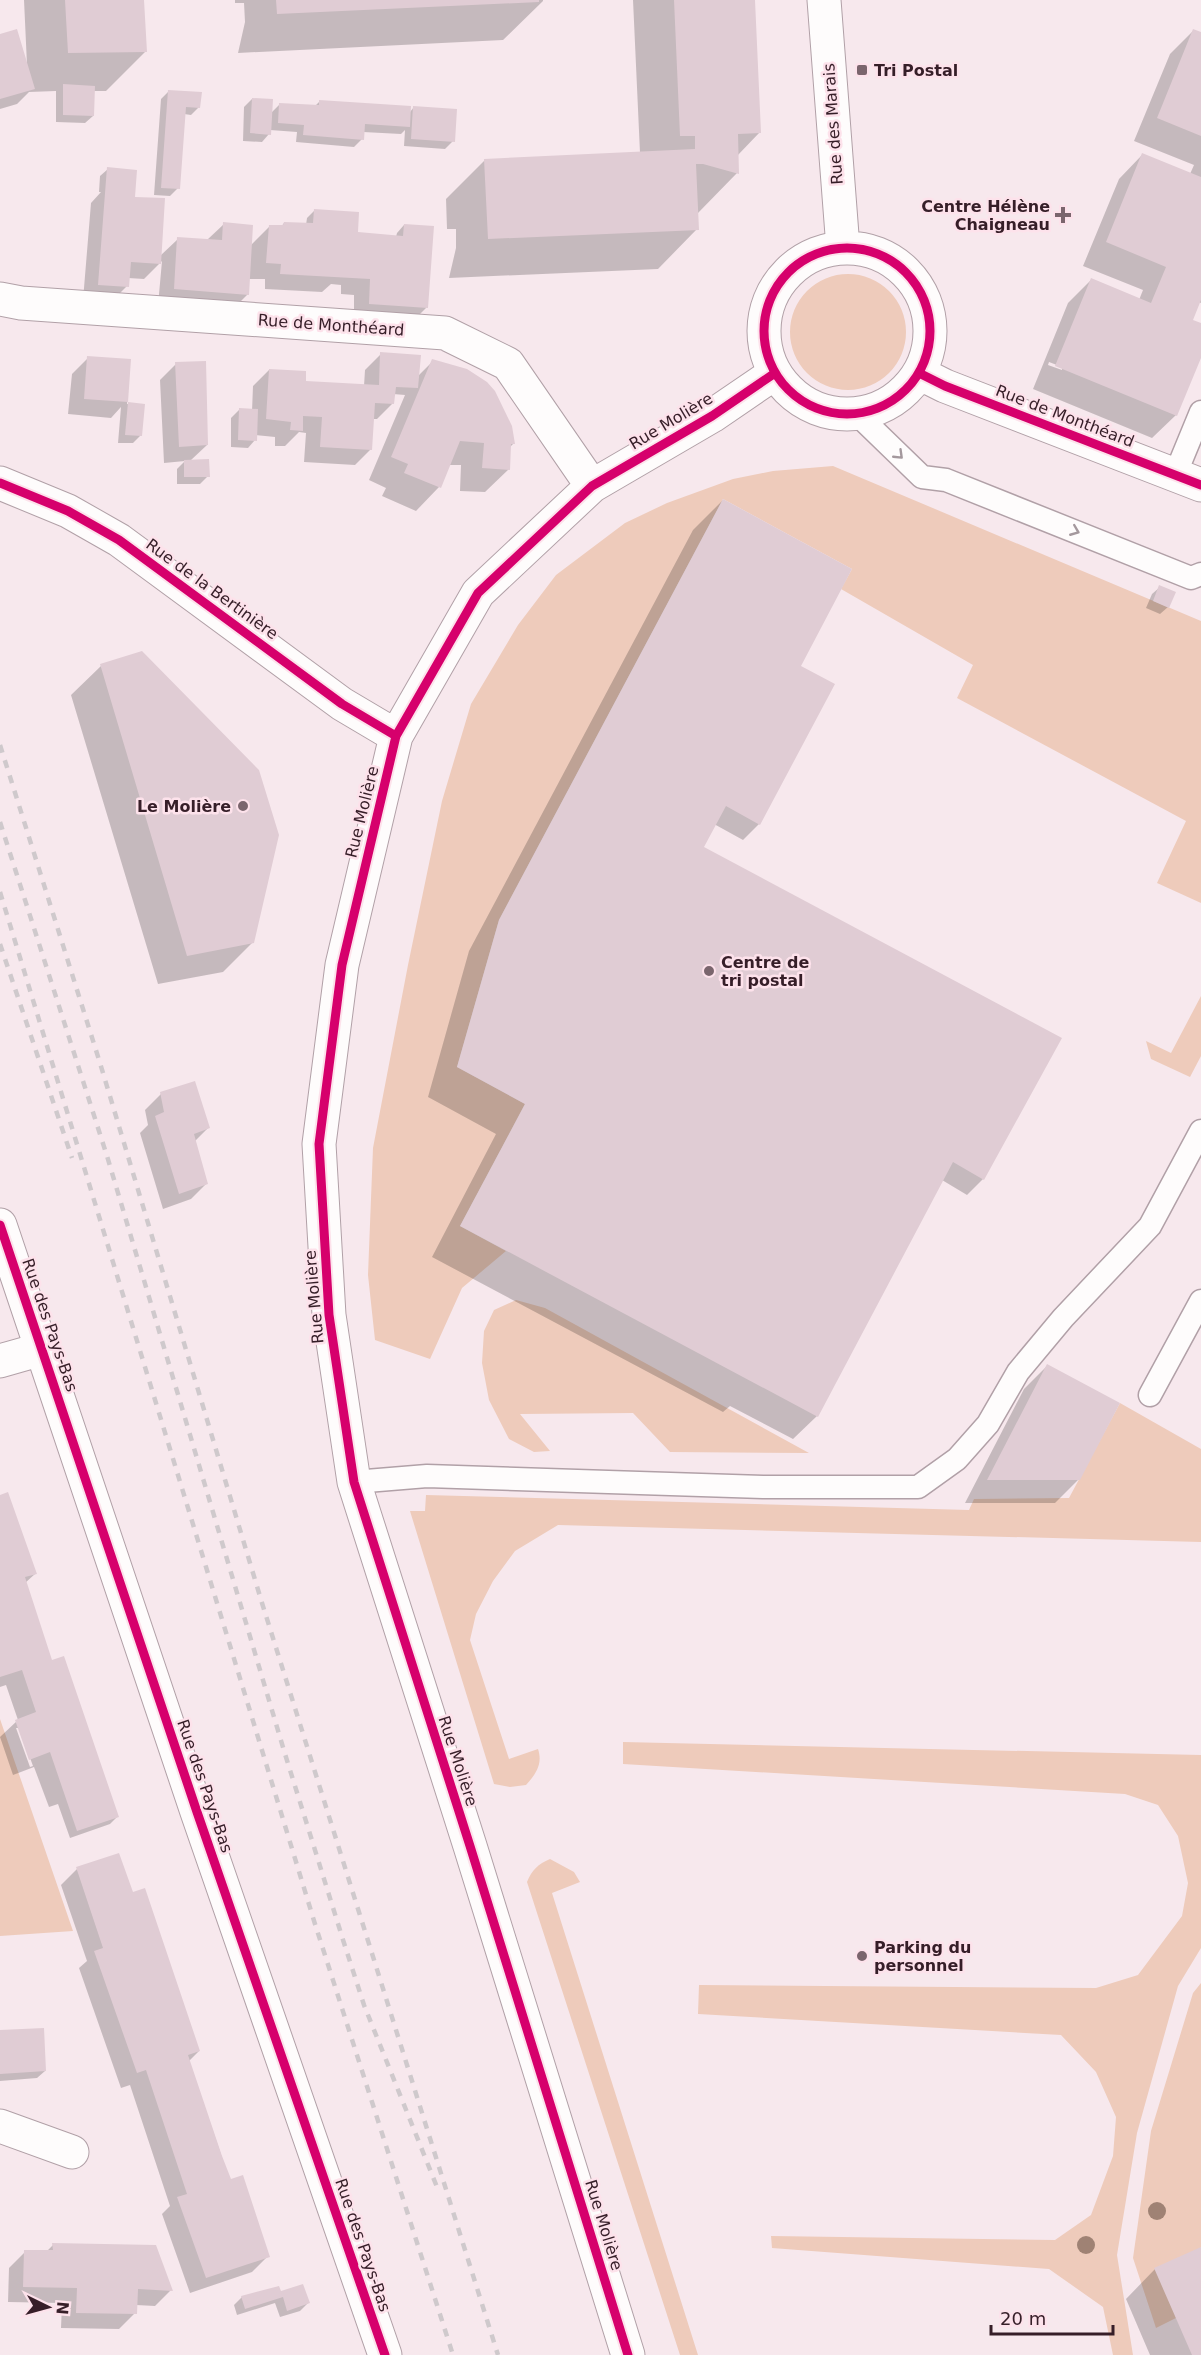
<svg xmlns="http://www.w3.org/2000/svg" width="1201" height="2355" viewBox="0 0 1201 2355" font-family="'DejaVu Sans',sans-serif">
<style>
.green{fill:#eecbbb}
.shadow{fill:#0003;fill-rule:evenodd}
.building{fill:#e0ccd4}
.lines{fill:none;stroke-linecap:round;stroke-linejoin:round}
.lane-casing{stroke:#b1a0a7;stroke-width:25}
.street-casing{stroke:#b1a0a7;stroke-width:35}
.lane{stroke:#fefcfc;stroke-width:22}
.street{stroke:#fefcfc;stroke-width:33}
.rail{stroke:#cfc9cc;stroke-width:4.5;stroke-dasharray:8 8;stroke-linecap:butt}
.cycleway-casing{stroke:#fde2eb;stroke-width:13}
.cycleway{stroke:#d6006c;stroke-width:9}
.tree{fill:#9f8274}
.oneway{stroke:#a4989d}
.poi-dot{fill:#7a656d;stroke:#fde2eb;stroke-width:2}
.labels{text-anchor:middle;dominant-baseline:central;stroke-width:5;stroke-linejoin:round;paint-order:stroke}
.poi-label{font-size:16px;font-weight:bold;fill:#361e28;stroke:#fde2eb;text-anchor:start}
.street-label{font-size:16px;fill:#361e28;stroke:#fde2eb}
</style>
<rect width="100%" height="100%" fill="#f7e8ed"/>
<!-- green -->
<path class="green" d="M790 332a58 58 0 1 1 116 0a58 58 0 1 1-116 0Z
M833 466 1201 621V903L1157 883 1186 821 957 698 973 665 841 589 852 569 723 499 499 920 457 1067 525 1104 460 1226 506 1251 462 1288 430 1359 375 1340 368 1275 373 1148 408 965 442 801 471 704 518 625 556 575 625 523 667 503 733 479 773 471Z
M1201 996V1056L1190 1077 1151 1059 1146 1041 1171 1053Z
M516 1300 545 1308 809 1453 670 1452 633 1413 520 1414 550 1451 534 1452 509 1439 489 1400 482 1363 484 1331 494 1310Z
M1120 1403 1201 1449V1542L558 1525 515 1551 493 1581 476 1614 470 1640 509 1759 538 1749C543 1764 536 1774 526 1785L510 1787 494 1784 410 1511H425L426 1495 969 1510 974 1499 1069 1498Z
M0 1719 73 1931 0 1936Z
M623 1742 1201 1755V1948L1178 1986 1137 2133 1117 2255 1133 2355H1113L1103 2307 1049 2269 772 2248 771 2236 1055 2240 1091 2215 1113 2156 1116 2117 1096 2072 1061 2035 698 2014 699 1985 1096 1988 1138 1975 1182 1916 1188 1883 1178 1836 1158 1805 1125 1794 623 1764Z
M550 1859 574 1872 580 1882 552 1893 698 2355H680L527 1882C532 1870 538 1864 550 1859Z
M1201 1983V2247L1176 2318 1156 2328 1133 2258 1151 2131 1193 1993Z"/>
<!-- shadow -->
<path class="shadow" d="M24 0H143L146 51 106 91H94L93 116 85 123 56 122V91L29 92 17 104 0 109V35L27 65Z
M235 0H543V1L503 40 238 53 245 22 244 3H235Z
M633 0H754L760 132 737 156V173L698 213 697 229 658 269 449 278 456 248V229H447L446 199 485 160 640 153Z
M1194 30 1201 34V303L1199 302 1191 321 1201 324V354L1176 415 1152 438 1033 389 1068 303 1091 280 1139 300 1143 290 1083 266 1119 179 1142 155 1190 174 1194 165 1134 141 1170 54ZM1049 362 1062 367V370L1048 365Z
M168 92 199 107 191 115 184 114 178 188 170 196 154 195 161 99Z
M252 99 271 113 280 104 315 106 320 101 410 112 414 107 453 141 445 149 404 146 405 130 401 134 363 132 362 139 354 147 296 142 297 132 270 130 269 134 262 142 243 141 244 107Z
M108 169 134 198 160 256 178 239 207 240 224 224 251 245 270 226 281 227 284 223 306 225 307 218 315 210 357 234 396 237 397 233 404 225 427 307 411 323 354 319V295L341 294V285L331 284 322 292 265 289V279H249L248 294 232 310 158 305 162 261 144 279 128 278 127 286 111 302 83 300 91 203 101 192H99L100 176Z
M381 354 418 376 433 361 514 443 509 448V469L485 492 460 491 461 465H449L439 487 416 511 382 496 386 488 369 480 405 395 393 394V403L377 419H373L371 449 355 465 304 462 306 433 299 432 285 446H275V437L255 435V440L248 448 231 447V418L239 410 252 411 253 386 269 370 304 382 364 386 365 370Z
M88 358 130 361 127 404 144 405 141 435 133 443H118L121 407 111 418 68 414 72 374Z
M176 364 207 445 190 461 208 476 200 484H177V469L185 461 164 463 160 380Z
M723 500 795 672 759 824 743 840 714 824 702 848 983 1179 967 1195 942 1180 817 1416 793 1439 730 1406 723 1412 432 1257 496 1134 428 1097 469 951 693 530Z
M1160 587 1168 607 1160 614 1146 608 1152 594Z
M101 666 253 942 223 972 158 984 71 695Z
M161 1094 208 1128 194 1142 207 1183 191 1199 163 1209 140 1133 148 1125 145 1110Z
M1047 1366 1079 1479 1055 1503H965L1024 1389Z
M0 1496 35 1574 25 1583 51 1662 118 1816 110 1824 70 1838 58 1804 49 1807 34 1767 13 1775 0 1737 18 1720 6 1685 0 1687ZM16 1728H19L33 1766 30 1767Z
M77 1869 132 1894 199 2051 189 2061 230 2181 268 2256 252 2272 190 2293 162 2214 170 2206 130 2085 121 2088 79 1968 87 1961 61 1885Z
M0 2032 45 2071 37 2078 0 2081Z
M53 2245 171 2290 155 2306 136 2305 135 2313 119 2329 61 2328 62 2303 8 2302 9 2268 25 2252H46Z
M1201 2249V2355H1150L1126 2299 1155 2269Z
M280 2293 308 2303 300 2311 280 2317 275 2303 237 2315 234 2305 242 2297Z"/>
<!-- building -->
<path class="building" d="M65 0H144L147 52 68 53Z
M276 0H539V2L277 14Z
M674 0H755L761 133 738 134 739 174 703 164H696L699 230 488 239 484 159 695 149V136H680Z
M17 29 35 89 0 99V34Z
M1193 29 1201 32V136L1157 118Z
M63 84 95 86 94 116 63 115Z
M168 90 202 92 200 108 186 107 180 189 161 188Z
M252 98 273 99 271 135 250 133Z
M319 100 411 106 410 127 365 124 364 140 303 135 304 125 278 123 279 103 319 105Z
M413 106 457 109 455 142 411 139Z
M1142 153 1201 177V300L1193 320 1201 323V358L1177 416 1055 366 1091 278 1151 303 1166 267 1106 242Z
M107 167 137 170 135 197 165 198 161 264 131 262 129 287 98 285Z
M314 209 359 212 358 232 403 236 404 224 434 226 428 308 369 304 370 279 280 274 281 264 266 263 269 225H283L284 222 313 223Z
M223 222 253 225 249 295 174 289 177 237 222 240Z
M380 352 421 355 418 388 396 387 394 404 375 403 372 450 320 447 322 417 303 416V431L290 430 291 422 266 419 269 369 306 371V381L379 385Z
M87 356 131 359 128 402 145 404 142 436 125 435 128 402 84 399Z
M432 359 467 369 487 382 495 391 512 426 515 444H511L510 470 482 468 484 443 460 441 441 488 404 473 408 464 391 457Z
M206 361 208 445 179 447 175 362Z
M239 408 258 409 257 441 238 440Z
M209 459 210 477H184V460Z
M723 499 852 569 801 666 835 684 760 825 726 806 704 847 1062 1038 984 1180 953 1162 818 1417 460 1226 525 1104 457 1067 499 920Z
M1159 585 1176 592 1169 608 1153 601Z
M142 651 259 770 279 835 254 943 187 956 100 664Z
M195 1081 210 1128 194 1134 208 1184 179 1194 155 1116 164 1112 160 1092Z
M1047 1364 1120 1403 1080 1480H987Z
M8 1492 37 1574 25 1577 52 1660 64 1656 119 1817 77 1831 50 1752 29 1760 15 1720 36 1712 22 1670 0 1677V1495Z
M119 1853 133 1892 145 1888 200 2051 188 2055 222 2156 231 2179 243 2175 270 2257 206 2278 177 2197 187 2194 146 2070 137 2073 94 1951 103 1948 76 1867Z
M44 2028 46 2071 0 2074V2030Z
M52 2243 156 2245 173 2291 138 2289 137 2314 76 2313 77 2288 23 2287 24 2250H53Z
M1201 2247V2355H1192L1154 2268Z
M303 2284 310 2303 287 2311 283 2297 245 2309 241 2296 279 2286 281 2291Z"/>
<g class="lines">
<!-- lane casing -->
<g class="lane-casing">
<path id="lane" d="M857 414 922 477 946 480 1191 578 1201 574
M1175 475 1201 412
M1150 1395 1201 1301
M354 1482 427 1476 763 1487H918L957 1459 988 1424 1018 1372 1063 1318 1150 1226 1201 1131"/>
</g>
<!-- street casing -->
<g class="street-casing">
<path id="street" d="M824 0 843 248
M764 331a83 83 0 1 1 166 0a83 83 0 1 1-166 0Z
M0 299 21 303 445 333 508 364 592 486
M919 373 945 386 1201 485
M0 483 68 511 119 540 342 704 396 736
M0 1225 197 1812 385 2355
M0 1361 42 1349
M0 2126 72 2152
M628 2355 470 1846 354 1482 329 1315 319 1144 342 965 396 736 478 593 592 486 712 416 775 373"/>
</g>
<!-- lane -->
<use href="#lane" class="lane"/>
<!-- street -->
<use href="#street" class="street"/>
<!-- rail -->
<path class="rail" d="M0 745 100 1063 262 1603 498 2355
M0 822 107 1156 285 1754 344 1943 364 2005 437 2187
M0 892 315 1924 453 2355
M0 944 72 1158"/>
<!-- cycleway casing -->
<g class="cycleway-casing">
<path id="cycleway" d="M764 331a83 83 0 1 1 166 0a83 83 0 1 1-166 0Z
M919 373 945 386 1201 485
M0 483 68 511 119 540 342 704 396 736
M0 1225 197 1812 385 2355
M628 2355 470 1846 354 1482 329 1315 319 1144 342 965 396 736 478 593 592 486 712 416 775 373"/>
</g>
<!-- cycleway -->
<use href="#cycleway" class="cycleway"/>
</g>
<!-- trees -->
<g class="tree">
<circle cx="1157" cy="2211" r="9"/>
<circle cx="1086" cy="2245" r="9"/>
</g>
<!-- one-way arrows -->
<defs><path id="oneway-chevron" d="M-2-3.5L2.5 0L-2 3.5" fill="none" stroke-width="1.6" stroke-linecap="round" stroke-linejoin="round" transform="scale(1.5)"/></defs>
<g class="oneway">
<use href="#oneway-chevron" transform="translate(899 455) rotate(44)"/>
<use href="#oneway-chevron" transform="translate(1075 531) rotate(22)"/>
</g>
<!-- markers -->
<g class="poi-dot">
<rect x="856" y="64" width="12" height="12" rx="3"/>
<path d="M1060 206h6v6h6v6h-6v6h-6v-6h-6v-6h6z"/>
<circle cx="243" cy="806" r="6"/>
<circle cx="709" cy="971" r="6"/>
<circle cx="862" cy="1956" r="6"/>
</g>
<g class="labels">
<!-- poi labels -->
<g class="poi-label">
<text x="874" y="70">Tri Postal</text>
<text x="1050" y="206" text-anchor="end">Centre Hélène<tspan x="1050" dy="18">Chaigneau</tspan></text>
<text x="231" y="806" text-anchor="end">Le Molière</text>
<text x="721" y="962">Centre de<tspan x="721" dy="18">tri postal</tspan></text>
<text x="874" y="1947">Parking du<tspan x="874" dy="18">personnel</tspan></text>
</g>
<!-- street labels -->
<g class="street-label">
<text transform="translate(833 124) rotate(-94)">Rue des Marais</text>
<text transform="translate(331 325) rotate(4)">Rue de Monthéard</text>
<text transform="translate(1065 416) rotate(21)">Rue de Monthéard</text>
<text transform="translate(671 421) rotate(-31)">Rue Molière</text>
<text transform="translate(212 589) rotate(36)">Rue de la Bertinière</text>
<text transform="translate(362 812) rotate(-76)">Rue Molière</text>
<text transform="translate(314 1297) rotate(-95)">Rue Molière</text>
<text transform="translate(50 1325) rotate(71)">Rue des Pays-Bas</text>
<text transform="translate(458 1761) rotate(72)">Rue Molière</text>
<text transform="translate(205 1786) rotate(71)">Rue des Pays-Bas</text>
<text transform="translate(604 2225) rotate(73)">Rue Molière</text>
<text transform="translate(363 2245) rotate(71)">Rue des Pays-Bas</text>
</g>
</g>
<!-- north arrow -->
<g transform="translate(48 2307) rotate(95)" stroke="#fde2eb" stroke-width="4.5" paint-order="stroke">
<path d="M0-4.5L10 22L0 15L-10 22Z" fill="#361e28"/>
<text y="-9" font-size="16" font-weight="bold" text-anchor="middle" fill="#361e28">N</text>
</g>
<!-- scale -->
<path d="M991 2325v9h122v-9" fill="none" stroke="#361e28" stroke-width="3"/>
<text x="1000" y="2325" font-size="18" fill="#361e28" stroke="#fde2eb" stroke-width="4.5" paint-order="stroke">20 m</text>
</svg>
